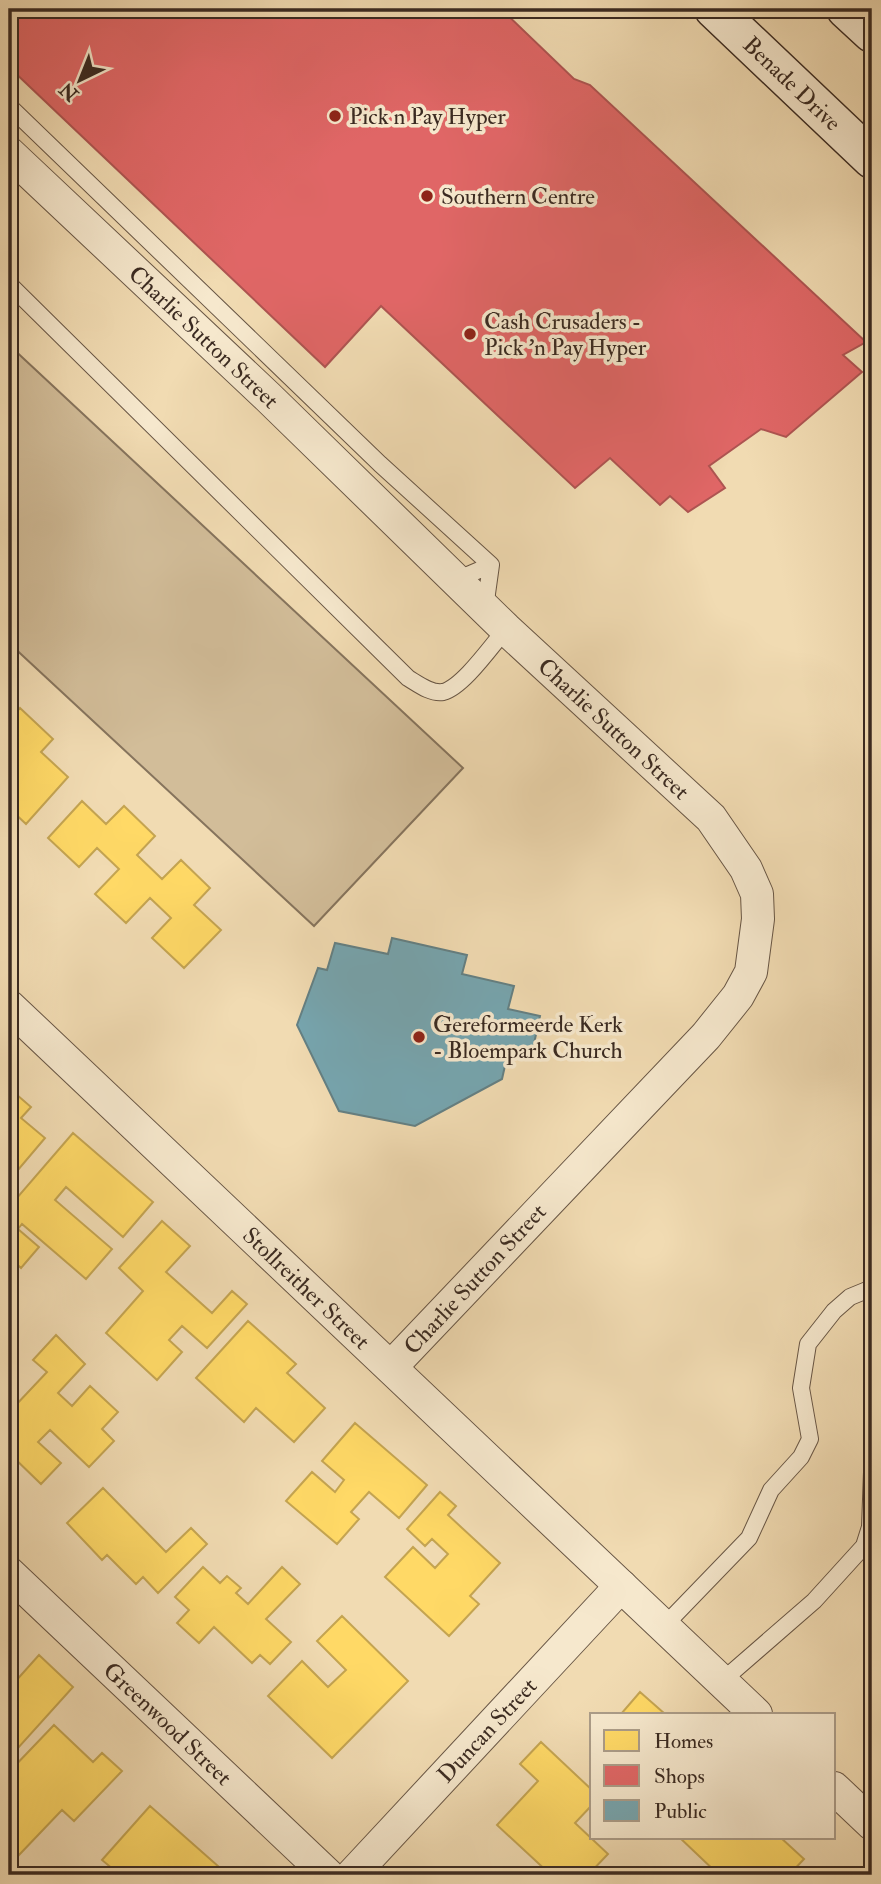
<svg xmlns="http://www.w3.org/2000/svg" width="881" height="1884" viewBox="0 0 881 1884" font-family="'IM FELL Double Pica',serif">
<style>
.green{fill:#d2bd99;stroke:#86745d;stroke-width:2}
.homes{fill:#ffd966;stroke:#c4a451;stroke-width:2}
.shops{fill:#e06666;stroke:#ae5451;stroke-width:2}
.public{fill:#76a5af;stroke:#648084;stroke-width:2}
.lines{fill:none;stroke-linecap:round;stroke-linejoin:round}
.lane-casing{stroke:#685645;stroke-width:18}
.street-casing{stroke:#685645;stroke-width:34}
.secondary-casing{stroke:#3a2a21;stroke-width:41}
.lane{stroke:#f6e8cd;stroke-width:16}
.street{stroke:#f6e8cd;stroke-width:32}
.secondary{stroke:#f6e8cd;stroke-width:38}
.poi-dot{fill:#8f2418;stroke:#f6e8cd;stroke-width:2.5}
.labels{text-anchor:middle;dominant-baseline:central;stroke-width:7;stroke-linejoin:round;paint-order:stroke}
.street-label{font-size:23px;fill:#3a2a21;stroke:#f6e8cd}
.poi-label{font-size:23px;fill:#3a2a21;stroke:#f6e8cd;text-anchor:start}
</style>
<rect width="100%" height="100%" fill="#f1dbb2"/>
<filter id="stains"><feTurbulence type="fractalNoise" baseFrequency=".00286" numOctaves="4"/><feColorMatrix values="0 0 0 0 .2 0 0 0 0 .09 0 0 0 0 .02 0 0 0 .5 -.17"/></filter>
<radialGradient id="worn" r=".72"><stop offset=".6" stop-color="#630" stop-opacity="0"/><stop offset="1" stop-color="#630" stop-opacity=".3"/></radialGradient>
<!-- green -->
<path class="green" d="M9 345 463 768 314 926 9 643Z"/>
<!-- homes -->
<path class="homes" d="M20 708 53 739 41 752 68 777 26 824 9 808V781L15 774 9 768V720Z
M82 801 106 824 124 806 155 836 137 855 162 879 181 860 210 888 194 905 221 930 184 968 152 938 171 918 150 898 126 923 95 894 119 869 97 848 79 867 48 838Z
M9 1088 31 1107 21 1118 45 1138 12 1177 9 1174Z
M73 1133 153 1202 123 1237 66 1187 55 1200 112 1249 86 1279 22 1224 18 1229 39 1247 21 1268 9 1257V1207Z
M162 1221 190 1246 166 1272 212 1313 232 1291 247 1304 207 1348 182 1326 169 1340 182 1352 157 1380 106 1333 143 1291 119 1268Z
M248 1321 296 1364 287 1373 325 1408 294 1442 256 1408 244 1422 196 1378Z
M56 1335 85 1364 58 1393 72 1406 90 1386 118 1412 102 1429 114 1441 89 1467 50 1430 38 1442 61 1463 41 1484 9 1453V1402L14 1407 47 1372 33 1360Z
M355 1423 427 1485 399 1518 369 1492 351 1512 359 1519 337 1544 286 1501 312 1472 335 1492 344 1480 322 1461Z
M103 1488 166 1552 191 1528 207 1544 158 1593 143 1577 136 1584 107 1555 102 1560 67 1523Z
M440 1492 456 1506 448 1515 500 1563 470 1596 479 1604 449 1636 385 1577 413 1547 435 1568 448 1554 432 1539 425 1546 407 1529Z
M203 1567 220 1583 227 1576 241 1588 236 1593 248 1604 282 1567 300 1584 266 1619 291 1642 270 1664 260 1655 252 1663 214 1627 199 1643 177 1623 189 1610 175 1597Z
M342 1616 408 1681 332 1758 268 1696 302 1661 328 1687 346 1670 317 1641Z
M39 1655 73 1687 9 1758V1678L14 1683Z
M640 1692 665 1714H621Z
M54 1725 93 1762 102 1753 122 1771 74 1821 62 1810 19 1855 9 1845V1772Z
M541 1742 592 1790V1805L575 1823 608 1854 588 1875H551L497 1825 538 1781 520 1764Z
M150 1806 227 1874 226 1875H120L102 1860Z
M679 1837H780L804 1859 789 1875H719Z"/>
<!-- shops -->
<path class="shops" d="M9 9H501L574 79 590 85 866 342 843 355 862 372 786 437 761 429 709 466 725 488 688 512 670 496 660 505 610 458 575 488 381 306 325 367 9 67Z"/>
<!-- public -->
<path class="public" d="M392 938 467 955 462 974 514 986 508 1009 540 1016 532 1053 509 1048 502 1079 415 1126 339 1111 297 1025 318 968 327 970 335 943 388 954Z"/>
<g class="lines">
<!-- lane casing -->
<g class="lane-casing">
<path id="lane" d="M9 106 380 464 491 565
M9 284 408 678C418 684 431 694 443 692 463 687 492 645 506 629
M456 580 491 565
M485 608 491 565
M664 1626 749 1538 771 1490 801 1457 810 1439 801 1388 808 1344 834 1311 850 1297 867 1290 872 1291
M722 1681 814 1601 864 1546 870 1527 872 1472"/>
</g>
<!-- street casing -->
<g class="street-casing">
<g id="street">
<path id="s1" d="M9 153 268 397 506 629 711 818 746 869 757 894 758 919 751 972 738 996 706 1036 391 1367"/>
<path id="s2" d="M9 1006 756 1714"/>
<path id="s3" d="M9 1573 328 1875"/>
<path d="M834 1788 872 1824"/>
<path id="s4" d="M352 1875 621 1586"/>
</g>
</g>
<!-- secondary casing -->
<g class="secondary-casing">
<g id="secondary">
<path id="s5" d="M714 9 872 159"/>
<path d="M846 9 872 33"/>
</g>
</g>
<!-- lane -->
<use href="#lane" class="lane"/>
<!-- street -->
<use href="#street" class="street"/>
<!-- secondary -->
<use href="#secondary" class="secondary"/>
</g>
<!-- markers -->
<g class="poi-dot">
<circle cx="335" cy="116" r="7"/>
<circle cx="427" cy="196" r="7"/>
<circle cx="470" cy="334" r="7"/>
<circle cx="419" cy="1037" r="7"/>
</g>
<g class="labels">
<!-- street labels -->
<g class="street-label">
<text stroke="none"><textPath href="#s5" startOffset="108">Benade Drive</textPath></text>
<text stroke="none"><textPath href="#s1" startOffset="268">Charlie Sutton Street</textPath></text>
<text stroke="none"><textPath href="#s1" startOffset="835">Charlie Sutton Street</textPath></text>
<text transform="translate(475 1279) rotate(-47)">Charlie Sutton Street</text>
<text stroke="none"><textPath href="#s2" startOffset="410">Stollreither Street</textPath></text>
<text stroke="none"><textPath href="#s3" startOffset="219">Greenwood Street</textPath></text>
<text stroke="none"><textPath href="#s4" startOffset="198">Duncan Street</textPath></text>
</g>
<!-- poi labels -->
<g class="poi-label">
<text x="349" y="116">Pick n Pay Hyper</text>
<text x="441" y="196">Southern Centre</text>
<text x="484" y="321">Cash Crusaders -<tspan x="484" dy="26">Pick 'n Pay Hyper</tspan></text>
<text x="433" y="1024">Gereformeerde Kerk<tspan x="433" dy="26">- Bloempark Church</tspan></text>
</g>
</g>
<!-- margin -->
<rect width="881" height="1884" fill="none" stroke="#f1dbb2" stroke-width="35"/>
<rect x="10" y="10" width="860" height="1863" fill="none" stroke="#3a2a21" stroke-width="3.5"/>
<rect x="18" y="18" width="846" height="1849" fill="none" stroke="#3a2a21" stroke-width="2"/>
<!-- legend -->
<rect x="590" y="1713" width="245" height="126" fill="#f6e8cd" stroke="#ab9c88" stroke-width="2"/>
<rect x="604" y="1730" width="35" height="21" fill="#ffd966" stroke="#ab9c88" stroke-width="2"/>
<text x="654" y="1748" font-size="21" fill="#3a2a21">Homes</text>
<rect x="604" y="1765" width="35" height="21" fill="#e06666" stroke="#ab9c88" stroke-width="2"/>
<text x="654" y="1783" font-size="21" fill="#3a2a21">Shops</text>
<rect x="604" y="1800" width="35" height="21" fill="#76a5af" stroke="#ab9c88" stroke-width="2"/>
<text x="654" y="1818" font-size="21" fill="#3a2a21">Public</text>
<!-- north arrow -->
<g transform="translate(80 80) rotate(223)" stroke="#f6e8cd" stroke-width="5" paint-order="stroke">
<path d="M0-5L12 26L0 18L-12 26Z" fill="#3a2a21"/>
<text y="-10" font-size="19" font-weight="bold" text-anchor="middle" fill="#3a2a21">N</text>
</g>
<rect width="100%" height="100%" filter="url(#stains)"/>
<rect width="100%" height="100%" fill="url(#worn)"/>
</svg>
